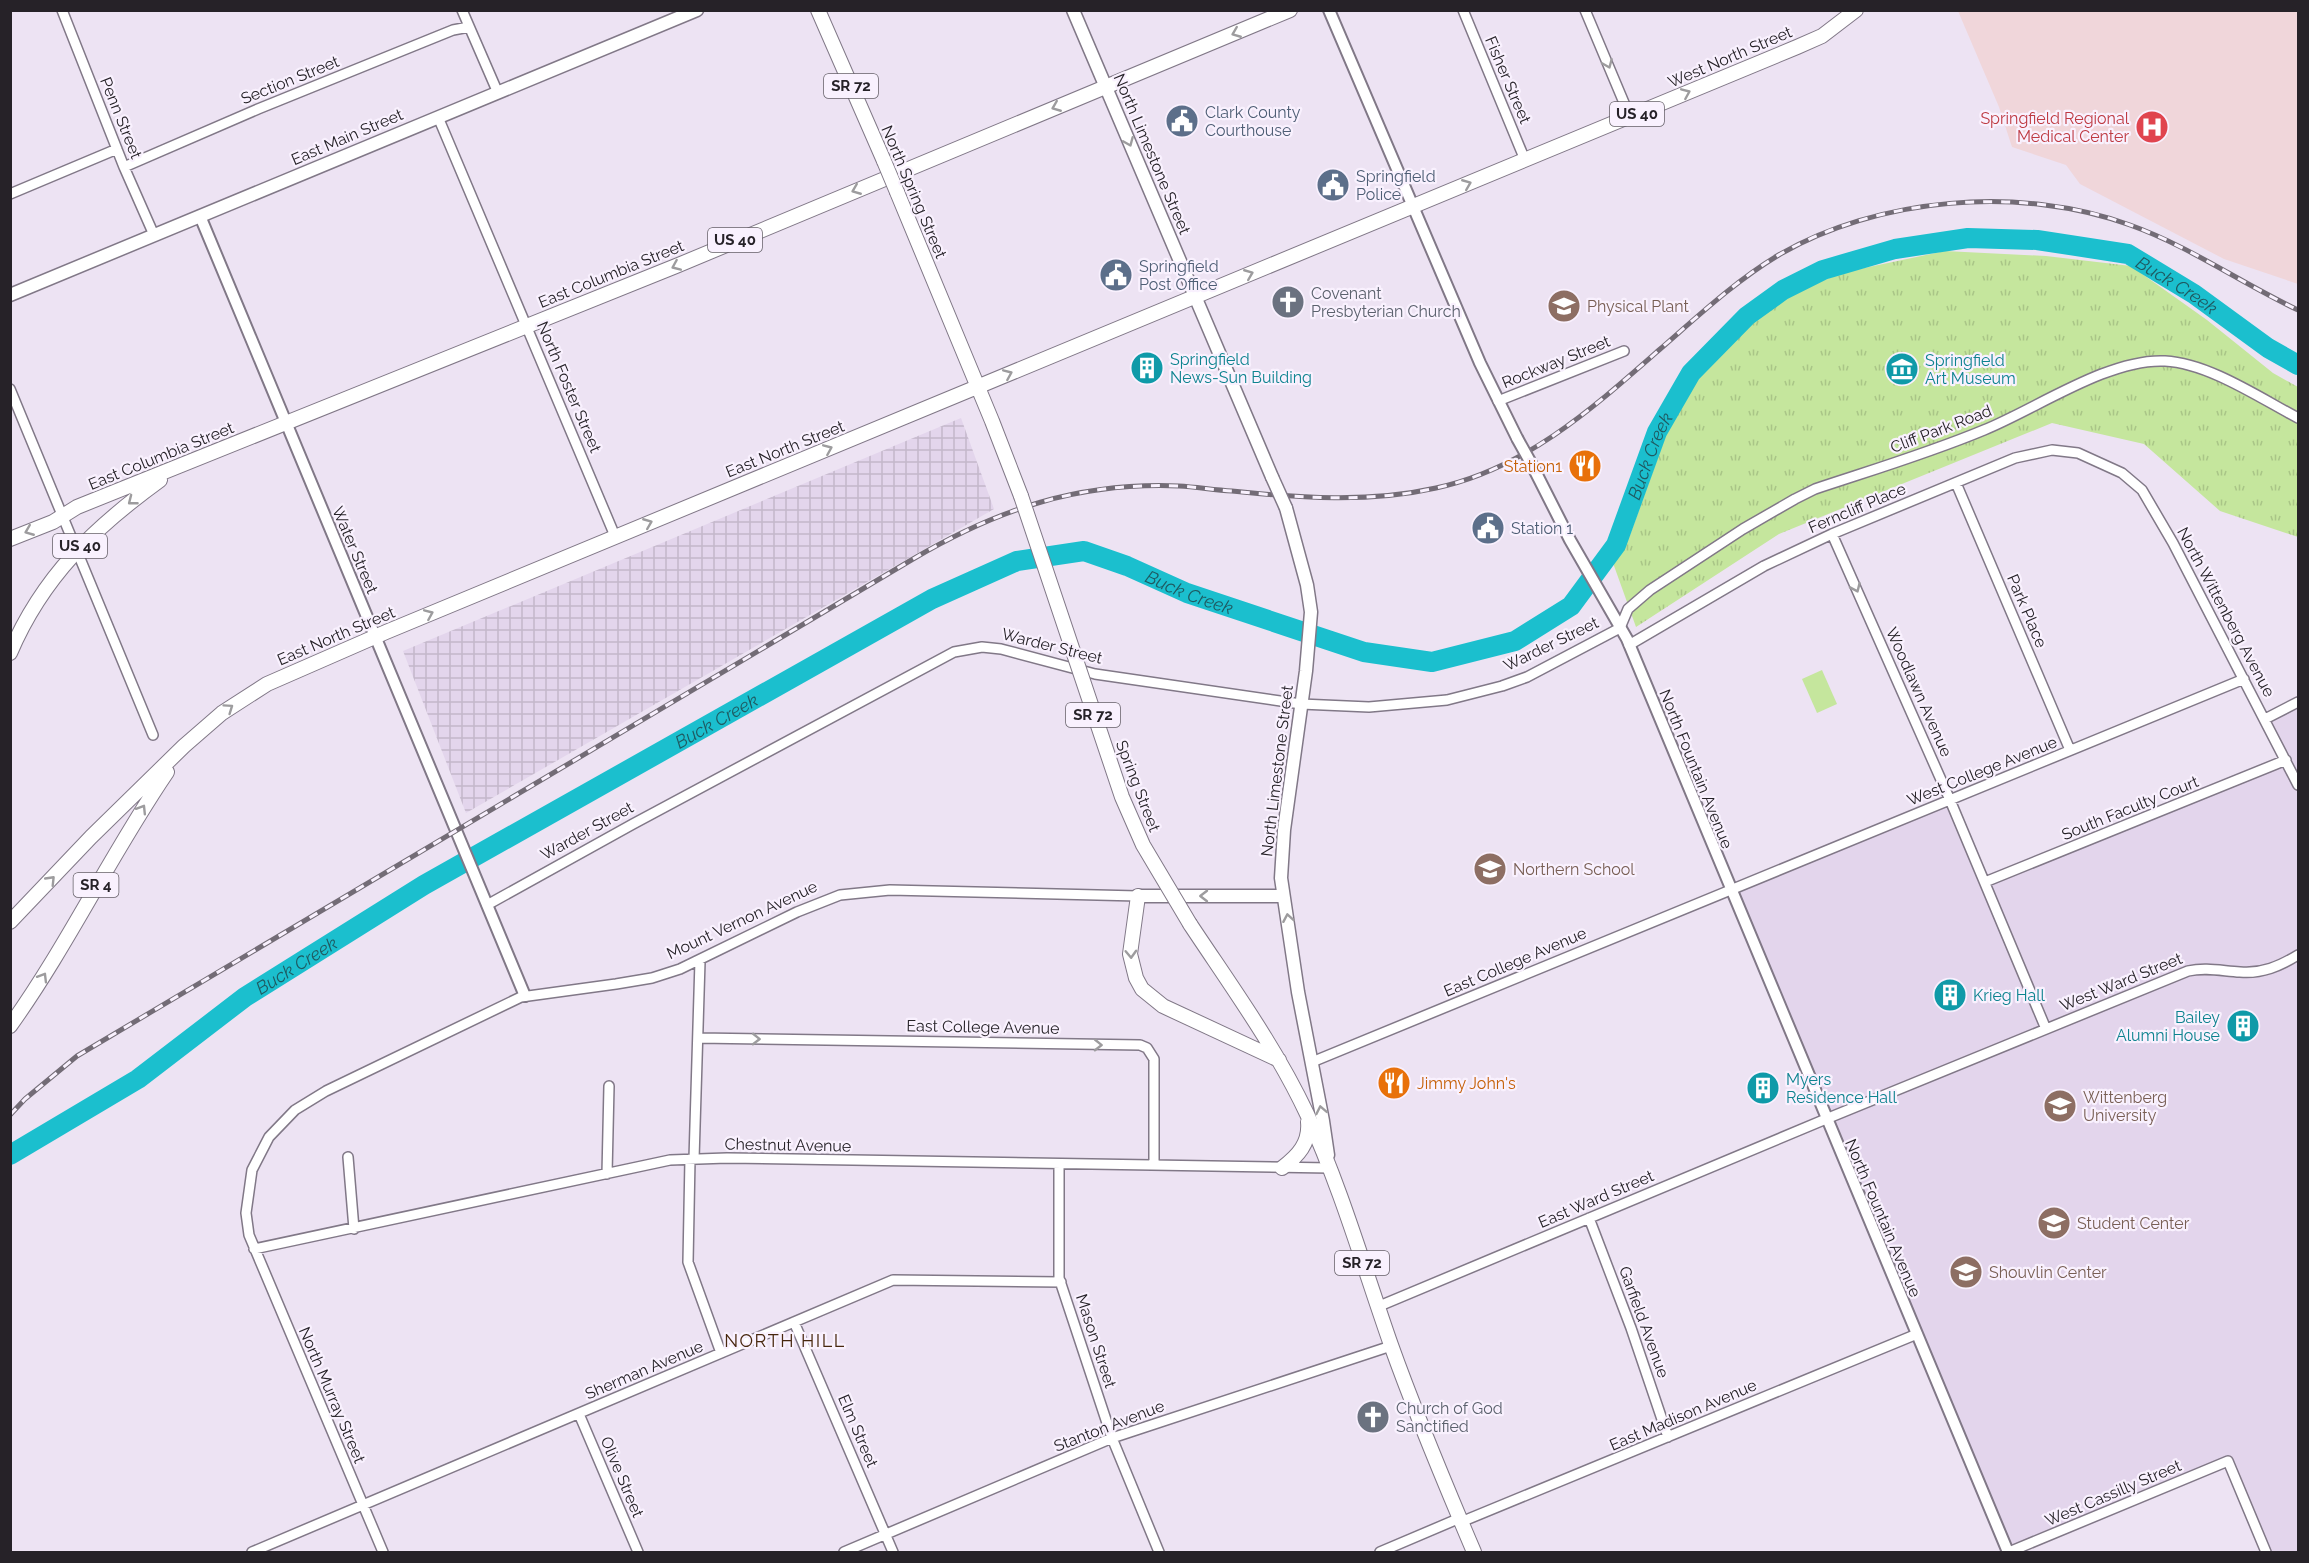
<svg xmlns="http://www.w3.org/2000/svg" width="2309" height="1563" viewBox="0 0 2309 1563" font-family="Raleway,sans-serif">
<style>
.industrial{fill:url(#industrial-grid)}
.built{fill:#e3d5ec}
.medical{fill:#f0d6da}
.grass{fill:#c5e69d}
.park{fill:url(#park-tufts)}
.lines{fill:none;stroke-linecap:round;stroke-linejoin:round}
.river{stroke:#1bbfce;stroke-width:20}
.minor-casing{stroke:#817887;stroke-width:12}
.tertiary-casing{stroke:#817887;stroke-width:14}
.secondary-casing{stroke:#817887;stroke-width:15}
.primary-casing{stroke:#817887;stroke-width:16}
.minor{stroke:#fff;stroke-width:9}
.tertiary{stroke:#fff;stroke-width:10}
.secondary{stroke:#fff;stroke-width:12}
.primary{stroke:#fff;stroke-width:14}
.rail-casing{stroke:#736c76;stroke-width:5}
.rail{stroke:#f9f1fe;stroke-width:3;stroke-dasharray:9;stroke-linecap:butt}
.tertiary-bridge-casing{stroke:#817887;stroke-width:14;stroke-linecap:butt}
.secondary-bridge-casing{stroke:#817887;stroke-width:15;stroke-linecap:butt}
.primary-bridge-casing{stroke:#817887;stroke-width:16;stroke-linecap:butt}
.tertiary-bridge{stroke:#fff;stroke-width:10}
.secondary-bridge{stroke:#fff;stroke-width:12}
.primary-bridge{stroke:#fff;stroke-width:14}
.oneway{stroke:#9d9c9e}
.labels{text-anchor:middle;dominant-baseline:central;stroke-width:4.5;stroke-linejoin:round;paint-order:stroke}
.shield{fill:#f9f1fe;stroke:#656068;stroke-width:1.5}
.shield-label{font-size:15px;font-weight:bold;fill:#262228}
.street-label{font-size:16px;fill:#262228;stroke:#f9f1fe}
.service-label{font-size:16px;fill:#4e5e75;stroke:#f9f1fe;text-anchor:start}
.health-label{font-size:16px;fill:#be3a42;stroke:#f9f1fe;text-anchor:end}
.worship-label{font-size:16px;fill:#5b616d;stroke:#f9f1fe;text-anchor:start}
.education-label{font-size:16px;fill:#785e54;stroke:#f9f1fe;text-anchor:start}
.culture-label{font-size:16px;fill:#0d838f;stroke:#f9f1fe;text-anchor:start}
.food-label{font-size:16px;fill:#c56008;stroke:#f9f1fe;text-anchor:end}
.water-label{font-size:18px;font-style:italic;fill:#1f5a61;stroke:#f9f1fe}
.neighbourhood-label{font-size:18px;letter-spacing:1.5px;fill:#47270e;stroke:#f9f1fe}
</style>
<defs>
<pattern id="industrial-grid" width="8" height="8" patternUnits="userSpaceOnUse" patternTransform="scale(1.5)"><rect width="8" height="8" fill="#e3d5ec"/><path d="M0 4h8M4 0v8" fill="none" stroke="#c3b7ca"/></pattern>
<pattern id="park-tufts" width="24" height="20" patternUnits="userSpaceOnUse" patternTransform="scale(1.5)"><rect width="24" height="20" fill="#c5e69d"/><path d="M3 7l-1-3M5 7V3M7 7l1-3M15 17l-1-3M17 17v-4M19 17l1-3" fill="none" stroke="#a9c587"/></pattern>
</defs>
<rect width="100%" height="100%" fill="#ede3f3"/>
<!-- industrial -->
<path class="industrial" d="M961 418 994 509 466 813 403 651Z"/>
<!-- built -->
<path class="built" d="M2298 702V1552H2266L2228 1461 2009 1552 1730 890 1950 800 1985 881 2286 761 2265 719Z"/>
<!-- medical -->
<path class="medical" d="M1958 11H2298V284L2224 259 2080 184 2066 165 2012 147 1999 107Z"/>
<!-- grass -->
<path class="grass" d="M1822 670 1837 704 1817 713 1802 679Z"/>
<!-- park -->
<path class="park" d="M1945 251 2046 256 2131 266 2207 320 2273 373 2298 387V537L2220 511 2144 444 2052 423 1779 534 1636 627 1613 563 1630 535 1666 435 1695 380 1759 317 1794 292 1845 272Z"/>
<g class="lines">
<!-- river -->
<path class="river" id="s1" d="M10 1155 138 1079 245 997 424 885 932 599 1017 561 1084 551 1127 566 1187 593 1364 652 1432 662 1515 641 1571 606 1616 545 1657 432 1691 373 1747 316 1783 290 1823 270 1895 249 1968 238 2037 240 2128 254 2194 294 2268 348 2298 365"/>
<!-- minor casing -->
<g class="minor-casing">
<path id="minor" d="M62 10 124 167 154 235
M462 10 498 93
M1463 10 1525 160
M1585 10 1630 117
M438 117 615 536
M124 167 258 109 453 30 469 27
M10 194 117 149
M10 389 153 735
M1498 401 1624 351
M1956 483 2070 750
M1832 534 1950 800 2046 1029
M1629 645 1764 566 1832 534 2015 458 2052 450 2078 453 2122 473 2142 490 2173 543 2298 785
M2265 719 2298 702
M1985 882 2286 760
M487 905 633 824 954 652 982 647 1001 649 1095 674 1301 704 1369 707 1447 700 1502 686 1527 677 1620 628 1628 609 1650 590 1743 529 1795 499 1815 489C1872 470 1929 453 1984 430 2036 409 2109 358 2165 361 2208 363 2260 398 2298 418
M698 1038 1140 1045 1147 1048 1154 1059V1165
M1312 1062 2244 679
M348 1157 354 1229
M690 1159 688 1262 721 1353
M694 1159 700 961
M1059 1164V1278L1112 1438 1159 1552
M607 1174 609 1086
M1589 1218 1631 1328 1668 1437
M254 1249 670 1160 727 1158 1330 1168
M1377 1307 1826 1119 2188 971C2206 967 2222 971 2240 972 2262 974 2280 966 2298 955
M794 1322 893 1552
M579 1414 638 1552
M1461 1522 1917 1334
M252 1552 893 1280 1061 1282
M383 1552 249 1235 246 1213 252 1170 269 1137 295 1110 326 1091 521 997 616 984 652 978 680 969 797 912 840 895 890 890 1138 896
M844 1552 1112 1438 1391 1346
M1380 1552 1460 1518
M2009 1552 2228 1461 2266 1552"/>
</g>
<!-- tertiary casing -->
<g class="tertiary-casing">
<path id="tertiary" d="M1329 10 1480 363 1517 438
M200 216 525 996
M1532 465 1570 540 1627 639 2008 1552"/>
</g>
<!-- secondary casing -->
<g class="secondary-casing">
<path id="secondary" d="M1073 10 1272 477
M10 295 697 10
M1286 508 1307 585 1311 612 1306 671 1284 830 1281 878 1298 992 1323 1121 1328 1155
M1138 896H1283"/>
</g>
<!-- primary casing -->
<g class="primary-casing">
<path id="primary" d="M818 10 884 161
M897 192 992 421 1021 496
M10 539 53 522 77 507 676 266 1290 10
M10 653C43 576 94 528 160 480
M1138 896 1130 954 1136 978 1142 989 1163 1006 1279 1060
M10 922 91 837 184 746 222 713 267 684 386 632 1797 47 1822 36 1856 10
M1190 924C1231 986 1275 1046 1307 1114 1341 1188 1364 1268 1391 1345 1416 1415 1445 1484 1474 1552
M10 1026C68 945 111 854 167 772
M1282 1168C1298 1156 1310 1143 1308 1122"/>
</g>
<!-- minor -->
<use href="#minor" class="minor"/>
<!-- tertiary -->
<use href="#tertiary" class="tertiary"/>
<!-- secondary -->
<use href="#secondary" class="secondary"/>
<!-- primary -->
<use href="#primary" class="primary"/>
<!-- rail casing -->
<g class="rail-casing">
<path id="rail" d="M10 1115 25 1099 77 1056 913 559C998 509 1079 482 1179 486 1197 487 1214 490 1232 491 1300 498 1369 503 1436 488 1525 469 1592 409 1659 350 1697 317 1734 282 1777 256 1877 197 2021 185 2130 225 2189 246 2241 283 2298 310"/>
</g>
<!-- rail -->
<use href="#rail" class="rail"/>
<!-- tertiary-bridge casing -->
<g class="tertiary-bridge-casing">
<path id="tertiary-bridge" d="M1517 438 1532 465"/>
</g>
<!-- secondary-bridge casing -->
<g class="secondary-bridge-casing">
<path id="secondary-bridge" d="M1272 477 1286 508"/>
</g>
<!-- primary-bridge casing -->
<g class="primary-bridge-casing">
<path id="primary-bridge" d="M884 161 897 192
M1021 496 1122 797 1143 845 1190 924"/>
</g>
<!-- tertiary-bridge -->
<use href="#tertiary-bridge" class="tertiary-bridge"/>
<!-- secondary-bridge -->
<use href="#secondary-bridge" class="secondary-bridge"/>
<!-- primary-bridge -->
<use href="#primary-bridge" class="primary-bridge"/>
</g>
<!-- one-way arrows -->
<defs><path id="oneway-chevron" d="M-2-3.5L2.5 0L-2 3.5" fill="none" stroke-width="1.6" stroke-linecap="round" stroke-linejoin="round" transform="scale(1.5)"/></defs>
<g class="oneway">
<use href="#oneway-chevron" transform="translate(1236 33) rotate(158)"/>
<use href="#oneway-chevron" transform="translate(1608 64) rotate(67)"/>
<use href="#oneway-chevron" transform="translate(1686 93) rotate(-23)"/>
<use href="#oneway-chevron" transform="translate(1056 107) rotate(158)"/>
<use href="#oneway-chevron" transform="translate(1129 142) rotate(67)"/>
<use href="#oneway-chevron" transform="translate(1467 184) rotate(-22)"/>
<use href="#oneway-chevron" transform="translate(856 190) rotate(158)"/>
<use href="#oneway-chevron" transform="translate(676 266) rotate(157)"/>
<use href="#oneway-chevron" transform="translate(1249 274) rotate(-22)"/>
<use href="#oneway-chevron" transform="translate(1008 374) rotate(-23)"/>
<use href="#oneway-chevron" transform="translate(828 449) rotate(-23)"/>
<use href="#oneway-chevron" transform="translate(132 501) rotate(142)"/>
<use href="#oneway-chevron" transform="translate(648 523) rotate(-22)"/>
<use href="#oneway-chevron" transform="translate(29 531) rotate(158)"/>
<use href="#oneway-chevron" transform="translate(1856 588) rotate(66)"/>
<use href="#oneway-chevron" transform="translate(429 614) rotate(-23)"/>
<use href="#oneway-chevron" transform="translate(229 708) rotate(-35)"/>
<use href="#oneway-chevron" transform="translate(142 809) rotate(-58)"/>
<use href="#oneway-chevron" transform="translate(51 880) rotate(-46)"/>
<use href="#oneway-chevron" transform="translate(1204 896) rotate(180)"/>
<use href="#oneway-chevron" transform="translate(1288 918) rotate(-100)"/>
<use href="#oneway-chevron" transform="translate(1131 954) rotate(88)"/>
<use href="#oneway-chevron" transform="translate(43 977) rotate(-59)"/>
<use href="#oneway-chevron" transform="translate(756 1039) rotate(1)"/>
<use href="#oneway-chevron" transform="translate(1098 1045) rotate(1)"/>
<use href="#oneway-chevron" transform="translate(1321 1110) rotate(-101)"/>
</g>
<!-- icons -->
<defs>
<g id="civic-disc" transform="scale(1.725)"><circle r="9.5" fill="#5c6f8a" stroke="#f9f1fe"/><path d="M-.6-6.5H3V-4.5H.6V-3L4-1V1h2V6H-6V1h2V-1L-.6-3ZM-1.2 2.5V6h2.4V2.5Z" fill="#fff"/></g>
<g id="hospital-disc" transform="scale(1.725)"><circle r="9.5" fill="#e0444e" stroke="#f9f1fe"/><path d="M-5-5h3v3.5h4V-5h3V5h-3V1.5h-4V5h-3Z" fill="#fff"/></g>
<g id="church-disc" transform="scale(1.725)"><circle r="9.5" fill="#6b7280" stroke="#f9f1fe"/><path d="M-1.2-6h2.4v3.5h3.3v2.4h-3.3V6h-2.4V-.1h-3.3v-2.4h3.3Z" fill="#fff"/></g>
<g id="university-disc" transform="scale(1.725)"><circle r="9.5" fill="#8d6e63" stroke="#f9f1fe"/><path d="M0-5L7-2L0 1L-7-2ZM-4 1L0 2.5L4 1V4Q0 6-4 4Z" fill="#fff"/></g>
<g id="building-disc" transform="scale(1.725)"><circle r="9.5" fill="#0f9aa8" stroke="#f9f1fe"/><path d="M-4-6H4V6H1V3H-1V6H-4ZM-2.5-4.3h1.7v1.8h-1.7ZM.8-4.3h1.7v1.8H.8ZM-2.5-1h1.7V.8h-1.7ZM.8-1h1.7V.8H.8Z" fill="#fff"/></g>
<g id="museum-disc" transform="scale(1.725)"><circle r="9.5" fill="#0f9aa8" stroke="#f9f1fe"/><path d="M0-6L6-3V-2H-6V-3ZM-5-1h2V3h-2ZM-1-1h2V3h-2ZM3-1h2V3H3ZM-6 4H6V6H-6Z" fill="#fff"/></g>
<g id="restaurant-disc" transform="scale(1.725)"><circle r="9.5" fill="#e8710a" stroke="#f9f1fe"/><path d="M-5-6h1v4h1v-4h1v4h1v-4h1v5L-1.5 .5V6h-2V.5L-5-1ZM5-6V6H3V1.5H1.5Q1.5-4 5-6Z" fill="#fff"/></g>
<g id="school-disc" transform="scale(1.725)"><circle r="9.5" fill="#8d6e63" stroke="#f9f1fe"/><path d="M0-5L7-2L0 1L-7-2ZM-4 1L0 2.5L4 1V4Q0 6-4 4Z" fill="#fff"/></g>
</defs>
<g fill-rule="evenodd">
<use href="#civic-disc" x="1182" y="121"/>
<use href="#hospital-disc" x="2152" y="127"/>
<use href="#civic-disc" x="1333" y="185"/>
<use href="#civic-disc" x="1116" y="275"/>
<use href="#church-disc" x="1288" y="302"/>
<use href="#university-disc" x="1564" y="306"/>
<use href="#building-disc" x="1147" y="368"/>
<use href="#museum-disc" x="1902" y="369"/>
<use href="#restaurant-disc" x="1585" y="466"/>
<use href="#civic-disc" x="1488" y="528"/>
<use href="#school-disc" x="1490" y="869"/>
<use href="#building-disc" x="1950" y="995"/>
<use href="#building-disc" x="2243" y="1026"/>
<use href="#restaurant-disc" x="1394" y="1083"/>
<use href="#building-disc" x="1763" y="1088"/>
<use href="#university-disc" x="2060" y="1106"/>
<use href="#university-disc" x="2054" y="1223"/>
<use href="#university-disc" x="1966" y="1272"/>
<use href="#church-disc" x="1373" y="1417"/>
</g>
<g class="labels">
<!-- shield labels -->
<g class="shield">
<rect x="824" y="74" width="54" height="24" rx="4.5"/>
<rect x="1610" y="102" width="54" height="24" rx="4.5"/>
<rect x="708" y="228" width="54" height="24" rx="4.5"/>
<rect x="53" y="534" width="54" height="24" rx="4.5"/>
<rect x="1066" y="703" width="54" height="24" rx="4.5"/>
<rect x="73.5" y="873" width="45" height="24" rx="4.5"/>
<rect x="1335" y="1251" width="54" height="24" rx="4.5"/>
</g>
<g class="shield-label">
<text x="851" y="86">SR 72</text>
<text x="1637" y="114">US 40</text>
<text x="735" y="240">US 40</text>
<text x="80" y="546">US 40</text>
<text x="1093" y="715">SR 72</text>
<text x="96" y="885">SR 4</text>
<text x="1362" y="1263">SR 72</text>
</g>
<!-- street labels -->
<g class="street-label">
<text transform="translate(1730 57) rotate(-23)">West North Street</text>
<text transform="translate(290 80) rotate(-22)">Section Street</text>
<text transform="translate(1508 80) rotate(67)">Fisher Street</text>
<text transform="translate(121 118) rotate(68)">Penn Street</text>
<text transform="translate(347 137) rotate(-23)">East Main Street</text>
<text transform="translate(1152 154) rotate(67)">North Limestone Street</text>
<text transform="translate(914 192) rotate(67)">North Spring Street</text>
<text transform="translate(611 274) rotate(-22)">East Columbia Street</text>
<text transform="translate(1556 362) rotate(-22)">Rockway Street</text>
<text transform="translate(569 387) rotate(67)">North Foster Street</text>
<text transform="translate(1941 429) rotate(-21)">Cliff Park Road</text>
<text transform="translate(785 449) rotate(-22)">East North Street</text>
<text transform="translate(161 456) rotate(-22)">East Columbia Street</text>
<text transform="translate(1857 508) rotate(-23)">Ferncliff Place</text>
<text transform="translate(355 550) rotate(67)">Water Street</text>
<text transform="translate(2027 611) rotate(67)">Park Place</text>
<text transform="translate(2226 612) rotate(62)">North Wittenberg Avenue</text>
<text transform="translate(336 636) rotate(-23)">East North Street</text>
<text transform="translate(1551 644) rotate(-26)">Warder Street</text>
<text transform="translate(1052 646) rotate(14)">Warder Street</text>
<text transform="translate(1919 692) rotate(66)">Woodlawn Avenue</text>
<text transform="translate(1696 769) rotate(68)">North Fountain Avenue</text>
<text transform="translate(1277 771) rotate(-83)">North Limestone Street</text>
<text transform="translate(1982 771) rotate(-22)">West College Avenue</text>
<text transform="translate(1138 786) rotate(69)">Spring Street</text>
<text transform="translate(2130 808) rotate(-22)">South Faculty Court</text>
<text transform="translate(587 831) rotate(-29)">Warder Street</text>
<text transform="translate(742 920) rotate(-25)">Mount Vernon Avenue</text>
<text transform="translate(1515 962) rotate(-23)">East College Avenue</text>
<text transform="translate(2121 982) rotate(-22)">West Ward Street</text>
<text transform="translate(983 1027) rotate(1)">East College Avenue</text>
<text transform="translate(788 1145) rotate(1)">Chestnut Avenue</text>
<text transform="translate(1596 1199) rotate(-23)">East Ward Street</text>
<text transform="translate(1883 1218) rotate(67)">North Fountain Avenue</text>
<text transform="translate(1644 1322) rotate(70)">Garfield Avenue</text>
<text transform="translate(1096 1341) rotate(72)">Mason Street</text>
<text transform="translate(644 1370) rotate(-23)">Sherman Avenue</text>
<text transform="translate(332 1395) rotate(67)">North Murray Street</text>
<text transform="translate(1683 1415) rotate(-23)">East Madison Avenue</text>
<text transform="translate(1109 1426) rotate(-21)">Stanton Avenue</text>
<text transform="translate(858 1431) rotate(67)">Elm Street</text>
<text transform="translate(622 1477) rotate(67)">Olive Street</text>
<text transform="translate(2113 1493) rotate(-23)">West Cassilly Street</text>
</g>
<!-- service labels -->
<g class="service-label">
<text x="1205" y="112">Clark County<tspan x="1205" dy="18">Courthouse</tspan></text>
<text x="1356" y="176">Springfield<tspan x="1356" dy="18">Police</tspan></text>
<text x="1139" y="266">Springfield<tspan x="1139" dy="18">Post Office</tspan></text>
<text x="1511" y="528">Station 1</text>
</g>
<!-- health labels -->
<g class="health-label">
<text x="2129" y="118">Springfield Regional<tspan x="2129" dy="18">Medical Center</tspan></text>
</g>
<!-- worship labels -->
<g class="worship-label">
<text x="1311" y="293">Covenant<tspan x="1311" dy="18">Presbyterian Church</tspan></text>
<text x="1396" y="1408">Church of God<tspan x="1396" dy="18">Sanctified</tspan></text>
</g>
<!-- education labels -->
<g class="education-label">
<text x="1587" y="306">Physical Plant</text>
<text x="1513" y="869">Northern School</text>
<text x="2083" y="1097">Wittenberg<tspan x="2083" dy="18">University</tspan></text>
<text x="2077" y="1223">Student Center</text>
<text x="1989" y="1272">Shouvlin Center</text>
</g>
<!-- culture labels -->
<g class="culture-label">
<text x="1170" y="359">Springfield<tspan x="1170" dy="18">News-Sun Building</tspan></text>
<text x="1925" y="360">Springfield<tspan x="1925" dy="18">Art Museum</tspan></text>
<text x="1973" y="995">Krieg Hall</text>
<text x="2220" y="1017" text-anchor="end">Bailey<tspan x="2220" dy="18">Alumni House</tspan></text>
<text x="1786" y="1079">Myers<tspan x="1786" dy="18">Residence Hall</tspan></text>
</g>
<!-- food labels -->
<g class="food-label">
<text x="1562" y="466">Station1</text>
<text x="1417" y="1083" text-anchor="start">Jimmy John's</text>
</g>
<!-- water labels -->
<g class="water-label">
<text stroke="none"><textPath href="#s1" startOffset="2558">Buck Creek</textPath></text>
<text stroke="none"><textPath href="#s1" startOffset="1928">Buck Creek</textPath></text>
<text stroke="none"><textPath href="#s1" startOffset="1352">Buck Creek</textPath></text>
<text stroke="none"><textPath href="#s1" startOffset="830">Buck Creek</textPath></text>
<text stroke="none"><textPath href="#s1" startOffset="344">Buck Creek</textPath></text>
</g>
<!-- neighbourhood labels -->
<g class="neighbourhood-label">
<text x="785" y="1340">NORTH HILL</text>
</g>
</g>
<!-- border -->
<rect width="2309" height="1563" fill="none" stroke="#262228" stroke-width="24"/>
</svg>
